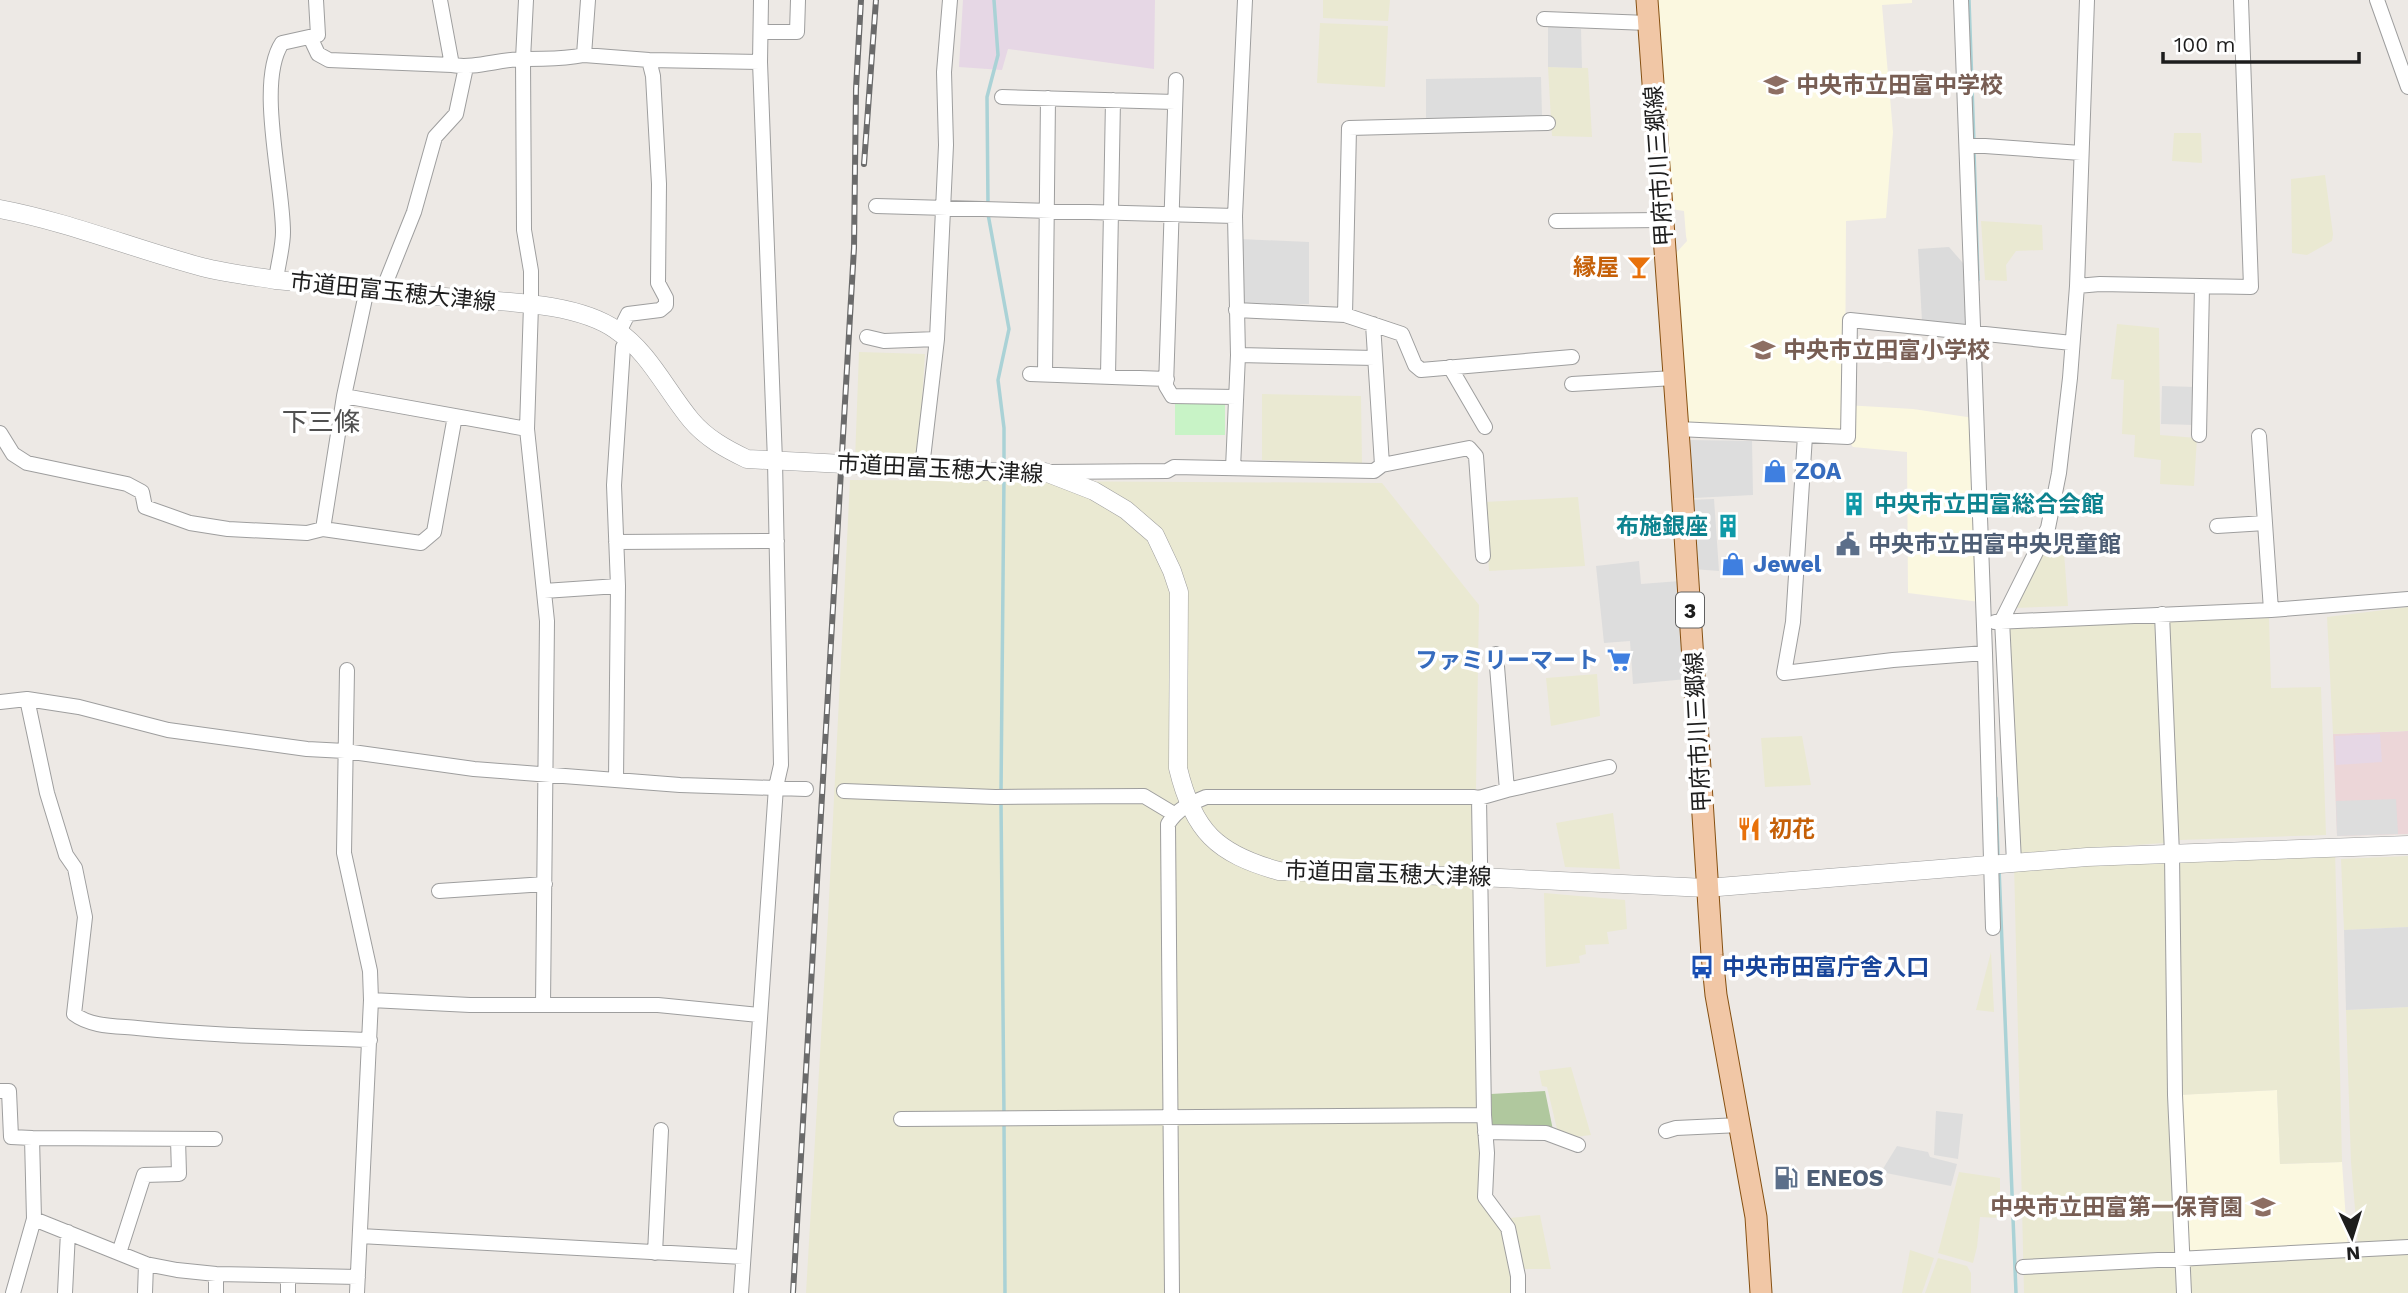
<svg xmlns="http://www.w3.org/2000/svg" width="2408" height="1293" viewBox="0 0 2408 1293" font-family="'Work Sans','Noto Sans JP',sans-serif">
<style>
.residential{fill:#dbdbdb}
.commercial{fill:#ecd6d8}
.industrial{fill:#e6d7e5}
.education{fill:#fbf8e0}
.farmland{fill:#eae9d2}
.forest{fill:#b0c89e}
.park{fill:#c8f3c6}
.parking{fill:#ddd}
.lines{fill:none;stroke-linecap:round;stroke-linejoin:round}
.stream{stroke:#aad2d6;stroke-width:3.5}
.minor-casing{stroke:#9e9e9e;stroke-width:16}
.tertiary-casing{stroke:#9e9e9e;stroke-width:19}
.primary-casing{stroke:#865011;stroke-width:23}
.minor{stroke:#fff;stroke-width:14}
.tertiary{stroke:#fff;stroke-width:18}
.primary{stroke:#f1c7a6;stroke-width:21}
.rail-casing{stroke:#6b6b6b;stroke-width:6}
.rail{stroke:#fff;stroke-width:3.5;stroke-dasharray:10;stroke-linecap:butt}
.labels{text-anchor:middle;dominant-baseline:central;stroke-width:7;stroke-linejoin:round;paint-order:stroke}
.shield{fill:#fff;stroke:#616161;stroke-width:2}
.shield-label{font-size:21px;font-weight:bold;fill:#1d1d1d}
.education-label{font-size:23px;font-weight:bold;fill:#785e54;stroke:#fff;text-anchor:start}
.street-label{font-size:23px;fill:#1d1d1d;stroke:#fff}
.food-label{font-size:23px;font-weight:bold;fill:#c56008;stroke:#fff;text-anchor:end}
.shop-label{font-size:23px;font-weight:bold;fill:#366cbe;stroke:#fff;text-anchor:start}
.culture-label{font-size:23px;font-weight:bold;fill:#0d838f;stroke:#fff;text-anchor:start}
.service-label{font-size:23px;font-weight:bold;fill:#4e5e75;stroke:#fff;text-anchor:start}
.transit-label{font-size:23px;font-weight:bold;fill:#164399;stroke:#fff;text-anchor:start}
.quarter-label{font-size:26px;fill:#505050;stroke:#fff}
</style>
<rect width="100%" height="100%" fill="#ede9e5"/>
<!-- residential -->
<path class="residential" d="M1949 247 1969 270 1971 326 1922 321 1918 249Z"/>
<!-- commercial -->
<path class="commercial" d="M2408 731V834L2337 836 2333 734Z"/>
<!-- industrial -->
<path class="industrial" d="M963 0H1155L1154 69 1008 49 1002 70 959 67Z
M2380 734 2382 762 2336 765 2335 736Z"/>
<!-- education -->
<path class="education" d="M1656 0H1912V3L1882 5 1893 132 1886 218 1846 221 1845 405 1913 409 1974 418 1980 602 1908 593 1907 452 1853 447 1842 432 1686 426 1676 253 1687 241 1686 236 1684 211 1671 209Z
M2277 1090 2280 1164 2342 1162 2348 1250 2183 1258 2175 1095Z"/>
<!-- farmland -->
<path class="farmland" d="M1323 0H1390L1388 21 1323 18Z
M1320 23 1388 26 1385 87 1317 83Z
M1548 67 1588 68 1592 137 1552 136Z
M2174 133H2201L2202 163 2172 161Z
M2325 175 2333 234 2332 241 2307 255 2292 253 2291 179Z
M1981 221 2042 225 2043 250 2016 251 2006 265 2007 281 1985 280Z
M2117 324 2159 328 2160 435 2197 438 2194 486 2160 484 2161 460 2134 457 2135 435 2122 434 2124 380 2111 379Z
M859 352 925 354 918 461 855 460Z
M1262 394 1361 396 1362 463 1262 460Z
M850 480 1382 483 1479 605 1476 789 1474 798 1485 1197 1508 1228 1518 1293H806L828 918Z
M1578 497 1585 566 1489 571 1485 502Z
M2049 538 2063 539 2068 606 2014 608Z
M2408 607V731L2333 734 2327 617Z
M2269 618 2271 688 2321 687 2326 835 2179 840 2167 621Z
M2155 622 2164 843 2021 853 2009 628Z
M1597 674 1600 716 1551 726 1546 678Z
M1802 736 1811 785 1765 787 1761 738Z
M1613 813 1620 869 1565 867 1556 823Z
M2335 848 2342 1162 2280 1164 2277 1090 2179 1095 2183 1257 2408 1247V1293H2024L2014 862Z
M2408 856V927L2344 930 2341 859Z
M1544 893 1625 900 1627 929 1607 932 1609 944 1585 945 1586 954 1579 956 1580 963 1546 967Z
M1991 952 1994 1012 1976 1010Z
M2408 1007V1242L2358 1244 2351 1162 2346 1010Z
M1571 1067 1591 1135 1575 1137 1557 1129 1547 1087 1542 1086 1539 1071Z
M1959 1172 2000 1178V1218L1980 1217 1977 1247 1973 1263 1938 1253Z
M1540 1215 1551 1269H1524L1510 1218Z
M1910 1250 1934 1258 1922 1293H1902Z
M1938 1258 1967 1266 1971 1273V1293H1925Z"/>
<!-- forest -->
<path class="forest" d="M1545 1091 1553 1130 1536 1125H1492L1491 1094Z"/>
<!-- park -->
<path class="park" d="M1175 401 1225 402V435H1175Z"/>
<!-- parking -->
<path class="parking" d="M1548 26 1581 29 1582 68 1548 67Z
M1541 77 1542 116 1426 119V79Z
M1240 239 1309 242V304L1242 305Z
M2162 386 2195 387 2194 425 2161 424Z
M1690 440 1752 441 1753 495 1693 498Z
M1714 499 1719 571 1693 569 1688 500Z
M1639 561 1641 584 1680 581 1687 679 1633 684 1630 641 1604 643 1596 566Z
M2396 799 2398 834 2337 836 2336 801Z
M2408 927V1007L2346 1010 2344 930Z
M1936 1111 1963 1114 1958 1159 1934 1155Z
M1897 1146 1928 1152 1930 1157 1957 1164 1951 1186 1881 1172Z"/>
<g class="lines">
<!-- stream -->
<path class="stream" d="M1969 0 1974 144
M1974 151 1978 280
M988 206 987 97 998 55 994 0
M988 214 1009 329 998 380 1004 428V465
M1001 794 1004 476
M1996 798 1998 857
M1001 802 1004 1116
M1999 868 2016 1293
M1004 1124 1005 1293"/>
<!-- minor casing -->
<g class="minor-casing">
<path id="minor" d="M440 0 452 65
M526 0 523 59 524 230 531 271V305L527 429 547 621 543 1005
M588 0 584 55 649 60 760 62
M2377 0 2408 87
M1544 19 1648 23
M761 32H797L798 0
M310 37 318 54 329 60 452 65C475 69 500 59 524 59 548 58 560 60 584 55
M1176 80 1166 386 1172 396 1236 397
M1002 97 1175 102
M1968 146H1985L2081 153
M876 206 1235 216
M1556 221 1663 220
M276 280C278 264 283 247 283 232 283 183 256 82 282 43L318 35 316 0
M2077 286 2100 284 2251 287 2241 0
M385 291 386 282 414 212 435 137 456 114 466 67
M1236 310 1345 315 1402 334 1415 365 1421 370 1572 357
M1345 315 1349 128 1548 123
M1373 324 1382 465
M619 332 628 314 660 310 666 305V298L658 283 659 184 653 76 649 60
M867 337 884 341 937 339
M1238 355 1375 358
M1450 367 1485 427
M1030 374 1167 379
M1045 374 1048 98
M1108 376 1113 100
M1572 384 1674 378
M344 396 527 429
M1678 429 1848 437 1850 320 2072 343
M0 433 13 454 27 463 127 484 142 492 145 507 190 523 228 529 307 533 323 529 421 543 434 532 455 416
M2199 435 2202 286
M1805 436 1793 622 1784 673 1893 660 1985 653 1961 0
M2259 436 2271 610
M922 467 937 339 946 145 944 72 950 0
M1233 468 1238 355 1235 216 1245 0
M1050 472 1167 471 1174 467 1374 471 1382 465 1469 448 1476 456 1483 556
M2217 526 2265 523
M323 529 344 396 367 289
M616 542 777 541
M544 591 618 586
M2162 614 2172 854 2175 1095 2184 1293
M1995 622 2271 610 2408 599
M1985 653 1993 928
M347 670 344 853 370 971 371 1000 357 1293
M27 699 47 793 66 855 75 868 85 917 74 1014C91 1027 117 1026 137 1028 214 1036 292 1037 370 1040
M0 702 27 699 79 707 168 730 307 749 345 751 474 769 680 785 806 789
M616 780 618 586 614 485 623 347 629 340
M1507 790 1609 767
M844 791 995 797 1144 796 1174 814
M1479 798 1507 790 1496 654
M2014 862 2002 620 2048 528 2059 473 2070 378 2077 286 2087 0
M439 891 545 884
M371 1000 470 1005H658L759 1015
M0 1091H9L11 1137 32 1138
M901 1119 1484 1115
M1666 1131 1676 1128 1740 1125
M1485 1132 1546 1133 1578 1145
M34 1219 146 1264 177 1270 216 1274 358 1277
M360 1236 743 1257
M119 1253 144 1175 179 1174 178 1139
M655 1253 661 1130
M2023 1267 2408 1247
M13 1293 34 1219 32 1138 215 1139
M65 1293 68 1232
M145 1293 146 1264
M216 1293V1274
M288 1293V1276
M741 1293 776 787 781 765 775 461 760 62 761 0
M1172 1293 1168 824C1177 809 1189 804 1206 797H1473L1479 798 1484 1115 1487 1153 1485 1197 1508 1228 1518 1276V1293"/>
</g>
<!-- tertiary casing -->
<g class="tertiary-casing">
<path id="tertiary" d="M0 209C69 222 134 249 202 267 226 273 251 276 276 280 332 285 389 292 445 297 496 302 575 301 616 330 649 352 666 390 691 420 706 438 726 449 747 459L998 472H1045L1094 491 1126 510 1155 535 1172 571 1179 592 1178 768C1193 831 1217 854 1279 871L1480 877 1706 888 2087 857 2408 845"/>
</g>
<!-- primary casing -->
<g class="primary-casing">
<path id="primary" d="M1647 0 1680 458 1712 955 1716 995 1756 1217 1761 1293"/>
</g>
<!-- minor -->
<use href="#minor" class="minor"/>
<!-- tertiary -->
<use href="#tertiary" class="tertiary"/>
<!-- primary -->
<use href="#primary" class="primary"/>
<!-- rail casing -->
<g class="rail-casing">
<path id="rail" d="M864 164 876 0
M793 1293 854 248 856 89 861 0"/>
</g>
<!-- rail -->
<use href="#rail" class="rail"/>
</g>
<!-- icons -->
<defs>
<g id="school-bare" transform="scale(1.89)"><path d="M0-5L7-2L0 1L-7-2ZM-4 1L0 2.5L4 1V4Q0 6-4 4Z" fill="#8d6e63" stroke="#fff" stroke-width="2.5" paint-order="stroke"/></g>
<g id="bar-bare" transform="scale(1.89)"><path d="M-6-5H6L.8 .8V4.5H3.5V6h-7V4.5H-.8V.8Z" fill="#e8710a" stroke="#fff" stroke-width="2.5" paint-order="stroke"/></g>
<g id="shop-bare" transform="scale(1.89)"><path d="M-5-2.5h2.3a2.7 3.5 0 0 1 5.4 0H5L5.5 6h-11ZM-1.5-2.5h3a1.5 2.3 0 0 0-3 0Z" fill="#3f7fe0" stroke="#fff" stroke-width="2.5" paint-order="stroke"/></g>
<g id="building-bare" transform="scale(1.89)"><path d="M-4-6H4V6H1V3H-1V6H-4ZM-2.5-4.3h1.7v1.8h-1.7ZM.8-4.3h1.7v1.8H.8ZM-2.5-1h1.7V.8h-1.7ZM.8-1h1.7V.8H.8Z" fill="#0f9aa8" stroke="#fff" stroke-width="2.5" paint-order="stroke"/></g>
<g id="civic-bare" transform="scale(1.89)"><path d="M-.6-6.5H3V-4.5H.6V-3L4-1V1h2V6H-6V1h2V-1L-.6-3ZM-1.2 2.5V6h2.4V2.5Z" fill="#5c6f8a" stroke="#fff" stroke-width="2.5" paint-order="stroke"/></g>
<g id="supermarket-bare" transform="scale(1.89)"><path d="M-6-5.5h2.5l.6 2H6L4.5 2H-2.5L-4.4-4H-6ZM-1.5 3.2a1.3 1.3 0 1 0 .1 0ZM3 3.2a1.3 1.3 0 1 0 .1 0Z" fill="#3f7fe0" stroke="#fff" stroke-width="2.5" paint-order="stroke"/></g>
<g id="restaurant-bare" transform="scale(1.89)"><path d="M-5-6h1v4h1v-4h1v4h1v-4h1v5L-1.5 .5V6h-2V.5L-5-1ZM5-6V6H3V1.5H1.5Q1.5-4 5-6Z" fill="#e8710a" stroke="#fff" stroke-width="2.5" paint-order="stroke"/></g>
<g id="bus-bare" transform="scale(1.89)"><path d="M-5-6H5V4H4V6H2V4H-2V6H-4V4H-5ZM-3.5-4V0h7V-4ZM-3.5 1.2v1.5H-2V1.2ZM2 1.2v1.5H3.5V1.2Z" fill="#1a4fb4" stroke="#fff" stroke-width="2.5" paint-order="stroke"/></g>
<g id="fuel-bare" transform="scale(1.89)"><path d="M-5.5-6h7V0h2V4h1.3V-2.5L3-4.5l.8-.8L6-3V5H2.5V1h-1V6h-7ZM-4.2-4.7v3.2H.2V-4.7Z" fill="#5c6f8a" stroke="#fff" stroke-width="2.5" paint-order="stroke"/></g>
</defs>
<g fill-rule="evenodd">
<use href="#school-bare" x="1776" y="85"/>
<use href="#bar-bare" x="1639" y="267"/>
<use href="#school-bare" x="1763" y="350"/>
<use href="#shop-bare" x="1775" y="471"/>
<use href="#building-bare" x="1854" y="504"/>
<use href="#building-bare" x="1728" y="526"/>
<use href="#civic-bare" x="1848" y="544"/>
<use href="#shop-bare" x="1733" y="564"/>
<use href="#supermarket-bare" x="1619" y="660"/>
<use href="#restaurant-bare" x="1749" y="829"/>
<use href="#bus-bare" x="1702" y="967"/>
<use href="#fuel-bare" x="1786" y="1178"/>
<use href="#school-bare" x="2263" y="1207"/>
</g>
<g class="labels">
<!-- shield labels -->
<rect class="shield" x="1676" y="592.5" width="28" height="35" rx="5"/>
<g class="shield-label">
<text x="1690" y="610">3</text>
</g>
<!-- education labels -->
<g class="education-label">
<text x="1796" y="85">中央市立田富中学校</text>
<text x="1783" y="350">中央市立田富小学校</text>
<text x="2243" y="1207" text-anchor="end">中央市立田富第一保育園</text>
</g>
<!-- street labels -->
<g class="street-label">
<text transform="translate(1659 166) rotate(-94)">甲府市川三郷線</text>
<text transform="translate(393 292) rotate(6)">市道田富玉穂大津線</text>
<text transform="translate(940 469) rotate(3)">市道田富玉穂大津線</text>
<text transform="translate(1698 732) rotate(-93)">甲府市川三郷線</text>
<text transform="translate(1388 874) rotate(2)">市道田富玉穂大津線</text>
</g>
<!-- food labels -->
<g class="food-label">
<text x="1619" y="267">縁屋</text>
<text x="1769" y="829" text-anchor="start">初花</text>
</g>
<!-- shop labels -->
<g class="shop-label">
<text x="1795" y="471">ZOA</text>
<text x="1753" y="564">Jewel</text>
<text x="1599" y="660" text-anchor="end">ファミリーマート</text>
</g>
<!-- culture labels -->
<g class="culture-label">
<text x="1874" y="504">中央市立田富総合会館</text>
<text x="1708" y="526" text-anchor="end">布施銀座</text>
</g>
<!-- service labels -->
<g class="service-label">
<text x="1868" y="544">中央市立田富中央児童館</text>
<text x="1806" y="1178">ENEOS</text>
</g>
<!-- transit labels -->
<g class="transit-label">
<text x="1722" y="967">中央市田富庁舎入口</text>
</g>
<!-- quarter labels -->
<g class="quarter-label">
<text x="321" y="422">下三條</text>
</g>
</g>
<!-- north arrow -->
<g transform="translate(2352 1237) rotate(176)" stroke="#ffffff" stroke-width="5" paint-order="stroke">
<path d="M0-5L12 26L0 18L-12 26Z" fill="#1d1d1d"/>
<text y="-10" font-size="19" font-weight="bold" text-anchor="middle" fill="#1d1d1d">N</text>
</g>
<!-- scale -->
<path d="M2163 52v10h196v-10" fill="none" stroke="#1d1d1d" stroke-width="3.5"/>
<text x="2174" y="52" font-size="21" fill="#1d1d1d" stroke="#ffffff" stroke-width="5" paint-order="stroke">100 m</text>
</svg>
